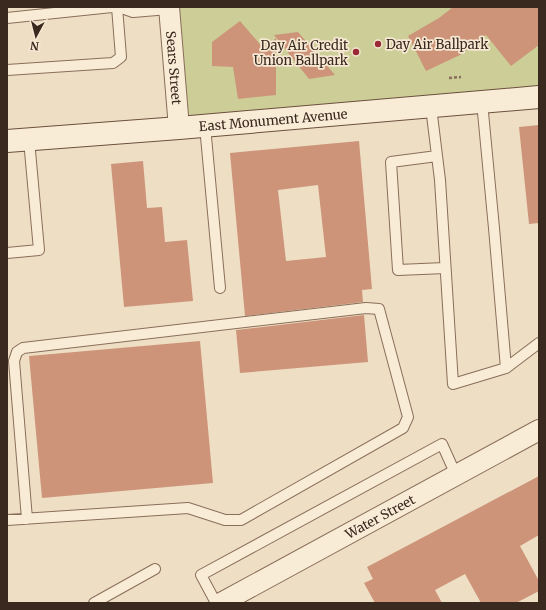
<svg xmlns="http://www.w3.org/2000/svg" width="546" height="610" viewBox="0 0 546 610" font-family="Merriweather,serif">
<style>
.green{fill:#cccd97}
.building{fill:#cd9479;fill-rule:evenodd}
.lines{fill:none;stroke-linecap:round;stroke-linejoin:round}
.service-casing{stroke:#896e5a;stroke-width:12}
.minor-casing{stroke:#896e5a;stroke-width:22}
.secondary-casing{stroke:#6b503d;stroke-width:24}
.path{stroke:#896e5a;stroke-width:2.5;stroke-dasharray:3 2;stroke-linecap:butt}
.service{stroke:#f9ecd7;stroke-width:10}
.minor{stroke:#f9ecd7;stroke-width:20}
.secondary{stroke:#f9ecd7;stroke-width:22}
.poi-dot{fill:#992a35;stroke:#f6e8d3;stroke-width:1.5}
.labels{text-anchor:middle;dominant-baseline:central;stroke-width:3.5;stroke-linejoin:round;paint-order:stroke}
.poi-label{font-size:13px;fill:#39291e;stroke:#f6e8d3;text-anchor:start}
.street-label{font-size:13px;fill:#39291e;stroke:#f6e8d3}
</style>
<rect width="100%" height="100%" fill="#eedec4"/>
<!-- green -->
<path class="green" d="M169 7H539V94L179 128Z"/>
<!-- building -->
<path class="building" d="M453 7H539V45L511 66 486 35 460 55 426 71 408 36 439 18Z
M240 21 264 49 276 38V95L238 99 233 67 212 66V42Z
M298 32 335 75 309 79 274 35Z
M539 125V223L529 224 519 127Z
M359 141 372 289 362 290 363 302 245 316 230 153ZM318 185 326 257 286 261 278 190Z
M143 161 147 208 162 207 165 242 187 240 193 301 124 307 111 164Z
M364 315 368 362 240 373 236 330Z
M200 341 213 483 42 498 29 356Z
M539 476V535L520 546 539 581V591L516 603H481L465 574 435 590 442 603H375L364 583 373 579 367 567Z"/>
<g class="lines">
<!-- service casing -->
<g class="service-casing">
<path id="service" d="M119 7 133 12 169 9
M7 18 112 7
M7 70 113 63 121 57 117 7
M431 107 440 180 453 384 506 368 494 228 482 102
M205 126 220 288
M437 156 391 162 398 270 445 268
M7 253 39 250 29 140
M506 368 539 343
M7 520 188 508 225 520H241L403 428 408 417 379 309 366 308 23 348 17 352 14 361 27 519
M94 603 155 569
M216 603 201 575 442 444 456 475"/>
</g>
<!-- minor casing -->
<g class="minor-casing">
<g id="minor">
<path id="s1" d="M169 7 179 128"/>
<path id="s2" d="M221 603 539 430"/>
</g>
</g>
<!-- secondary casing -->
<g class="secondary-casing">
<g id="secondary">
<path id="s3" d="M7 141 179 128 539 97"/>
</g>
</g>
<!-- path -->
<path class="path" d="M449 78 461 77"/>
<!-- service -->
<use href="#service" class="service"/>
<!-- minor -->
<use href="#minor" class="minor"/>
<!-- secondary -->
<use href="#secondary" class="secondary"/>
</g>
<!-- markers -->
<g class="poi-dot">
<circle cx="378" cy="44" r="4"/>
<circle cx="356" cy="52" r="4"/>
</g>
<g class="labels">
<!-- poi labels -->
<g class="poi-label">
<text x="386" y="44">Day Air Ballpark</text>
<text x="348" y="45" text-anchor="end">Day Air Credit<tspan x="348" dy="15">Union Ballpark</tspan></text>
</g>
<!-- street labels -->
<g class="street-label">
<text stroke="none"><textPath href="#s1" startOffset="61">Sears Street</textPath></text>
<text stroke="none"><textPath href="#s3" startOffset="267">East Monument Avenue</textPath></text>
<text stroke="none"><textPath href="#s2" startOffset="181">Water Street</textPath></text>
</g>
</g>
<!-- border -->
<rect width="546" height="610" fill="none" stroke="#39291e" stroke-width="16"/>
<!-- north arrow -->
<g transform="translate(36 36) rotate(187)" stroke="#f6e8d3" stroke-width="3" paint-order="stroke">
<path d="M0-3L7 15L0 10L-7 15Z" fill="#39291e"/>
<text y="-6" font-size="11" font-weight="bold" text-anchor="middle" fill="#39291e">N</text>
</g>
</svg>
